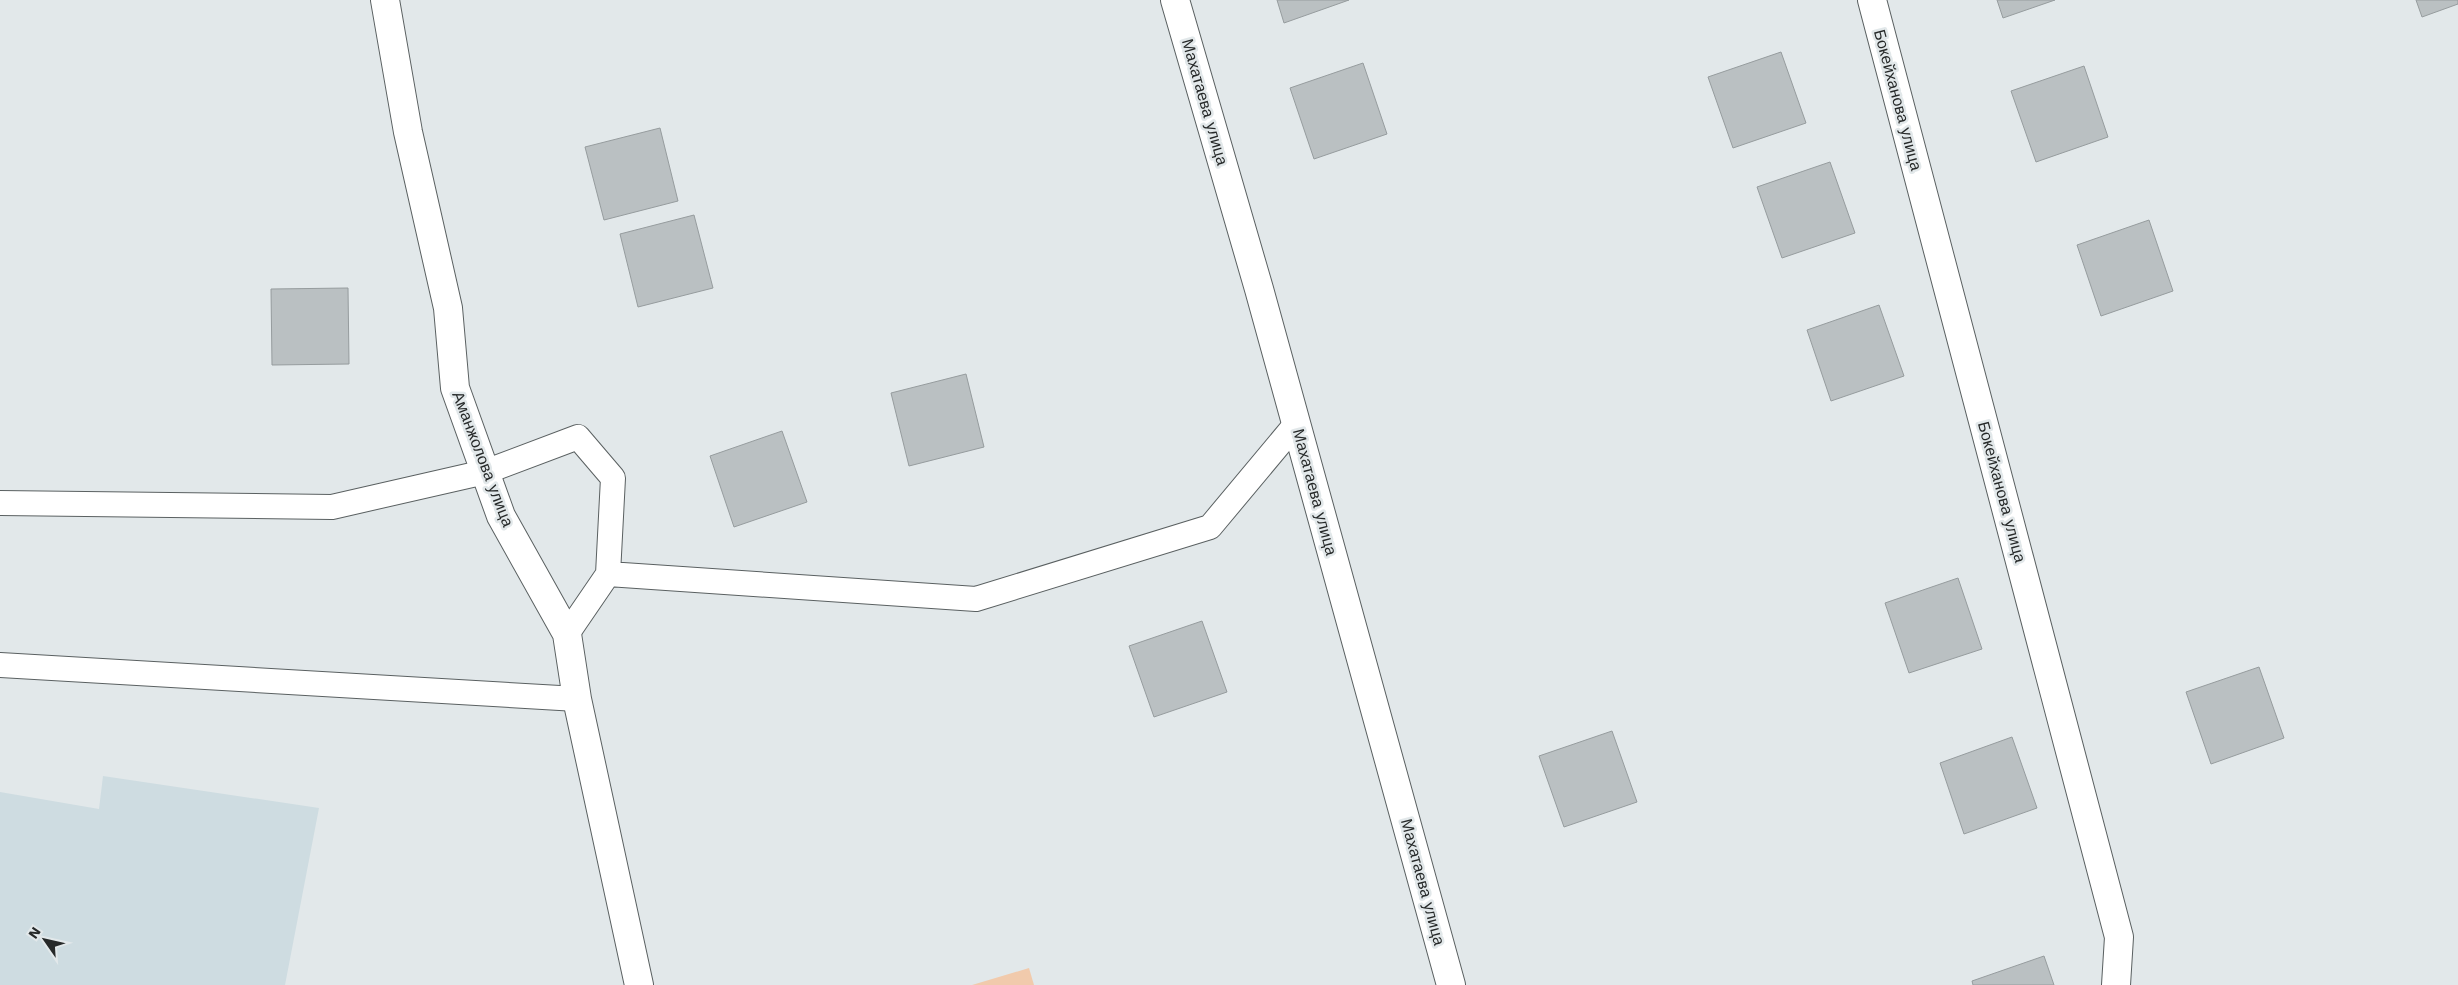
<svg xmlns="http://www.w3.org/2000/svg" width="2458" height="985" viewBox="0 0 2458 985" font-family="'Work Sans',sans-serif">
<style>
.built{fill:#cedce1}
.green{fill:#f1caac}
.building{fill:#bac0c2;stroke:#969c9e}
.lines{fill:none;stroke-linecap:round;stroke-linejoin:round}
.service-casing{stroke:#5a6061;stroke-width:26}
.minor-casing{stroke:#5a6061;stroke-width:30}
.service{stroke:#fff;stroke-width:24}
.minor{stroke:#fff;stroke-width:28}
.labels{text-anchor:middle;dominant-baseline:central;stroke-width:5;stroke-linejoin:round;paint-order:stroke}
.street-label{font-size:16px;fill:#262929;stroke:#e2e8ea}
</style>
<rect width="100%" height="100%" fill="#e2e8ea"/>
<!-- built -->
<path class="built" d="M103 776 319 808 285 985H0V792L99 809Z"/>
<!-- green -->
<path class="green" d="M1029 968 1034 985H972Z"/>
<!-- building -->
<path class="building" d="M1277 0H1349L1284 23Z
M1997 0H2055L2003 18Z
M2416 0H2458V4L2422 17Z
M1781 52 1806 123 1733 148 1708 77Z
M1363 63 1387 134 1314 159 1290 88Z
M2084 66 2108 137 2036 162 2011 91Z
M660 128 678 201 604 220 585 147Z
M1830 162 1855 233 1782 258 1757 187Z
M694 215 713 288 638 307 620 234Z
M2149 220 2173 291 2101 316 2077 245Z
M348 288 349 364 272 365 271 289Z
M1879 305 1904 376 1831 401 1807 330Z
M966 374 984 447 909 466 891 393Z
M782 431 807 502 734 527 710 456Z
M1958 578 1982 649 1909 673 1885 603Z
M1202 621 1227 692 1154 717 1129 646Z
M2259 667 2284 738 2211 764 2186 692Z
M1612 731 1637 802 1564 827 1539 756Z
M2012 737 2037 808 1964 834 1940 763Z
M2044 956 2054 985H1973L1972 981Z"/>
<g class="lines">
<!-- service casing -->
<g class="service-casing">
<path id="service" d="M0 503 332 507 485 472 578 437 613 478 608 574 567 634
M608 574 976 599 1210 527 1296 424
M0 665 577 699"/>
</g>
<!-- minor casing -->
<g class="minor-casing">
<path id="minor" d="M385 0 408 132 448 308 455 388 501 516 567 634 577 699 639 985
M1175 0 1259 289 1451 985
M1872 0 2119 937 2116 985"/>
</g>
<!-- service -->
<use href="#service" class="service"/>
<!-- minor -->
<use href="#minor" class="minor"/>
</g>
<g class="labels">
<!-- street labels -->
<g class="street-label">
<text transform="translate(1898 100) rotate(75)">Бокейханова улица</text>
<text transform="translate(1205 102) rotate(74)">Махатаева улица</text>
<text transform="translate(483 459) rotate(69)">Аманжолова улица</text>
<text transform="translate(1315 492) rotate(75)">Махатаева улица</text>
<text transform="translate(2002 492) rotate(75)">Бокейханова улица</text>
<text transform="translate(1423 882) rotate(75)">Махатаева улица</text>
</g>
</g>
<!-- north arrow -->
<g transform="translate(45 940) rotate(304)" stroke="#e2e8ea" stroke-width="4" paint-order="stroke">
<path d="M0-4L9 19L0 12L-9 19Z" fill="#262929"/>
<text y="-8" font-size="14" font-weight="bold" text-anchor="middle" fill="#262929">N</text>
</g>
</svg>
